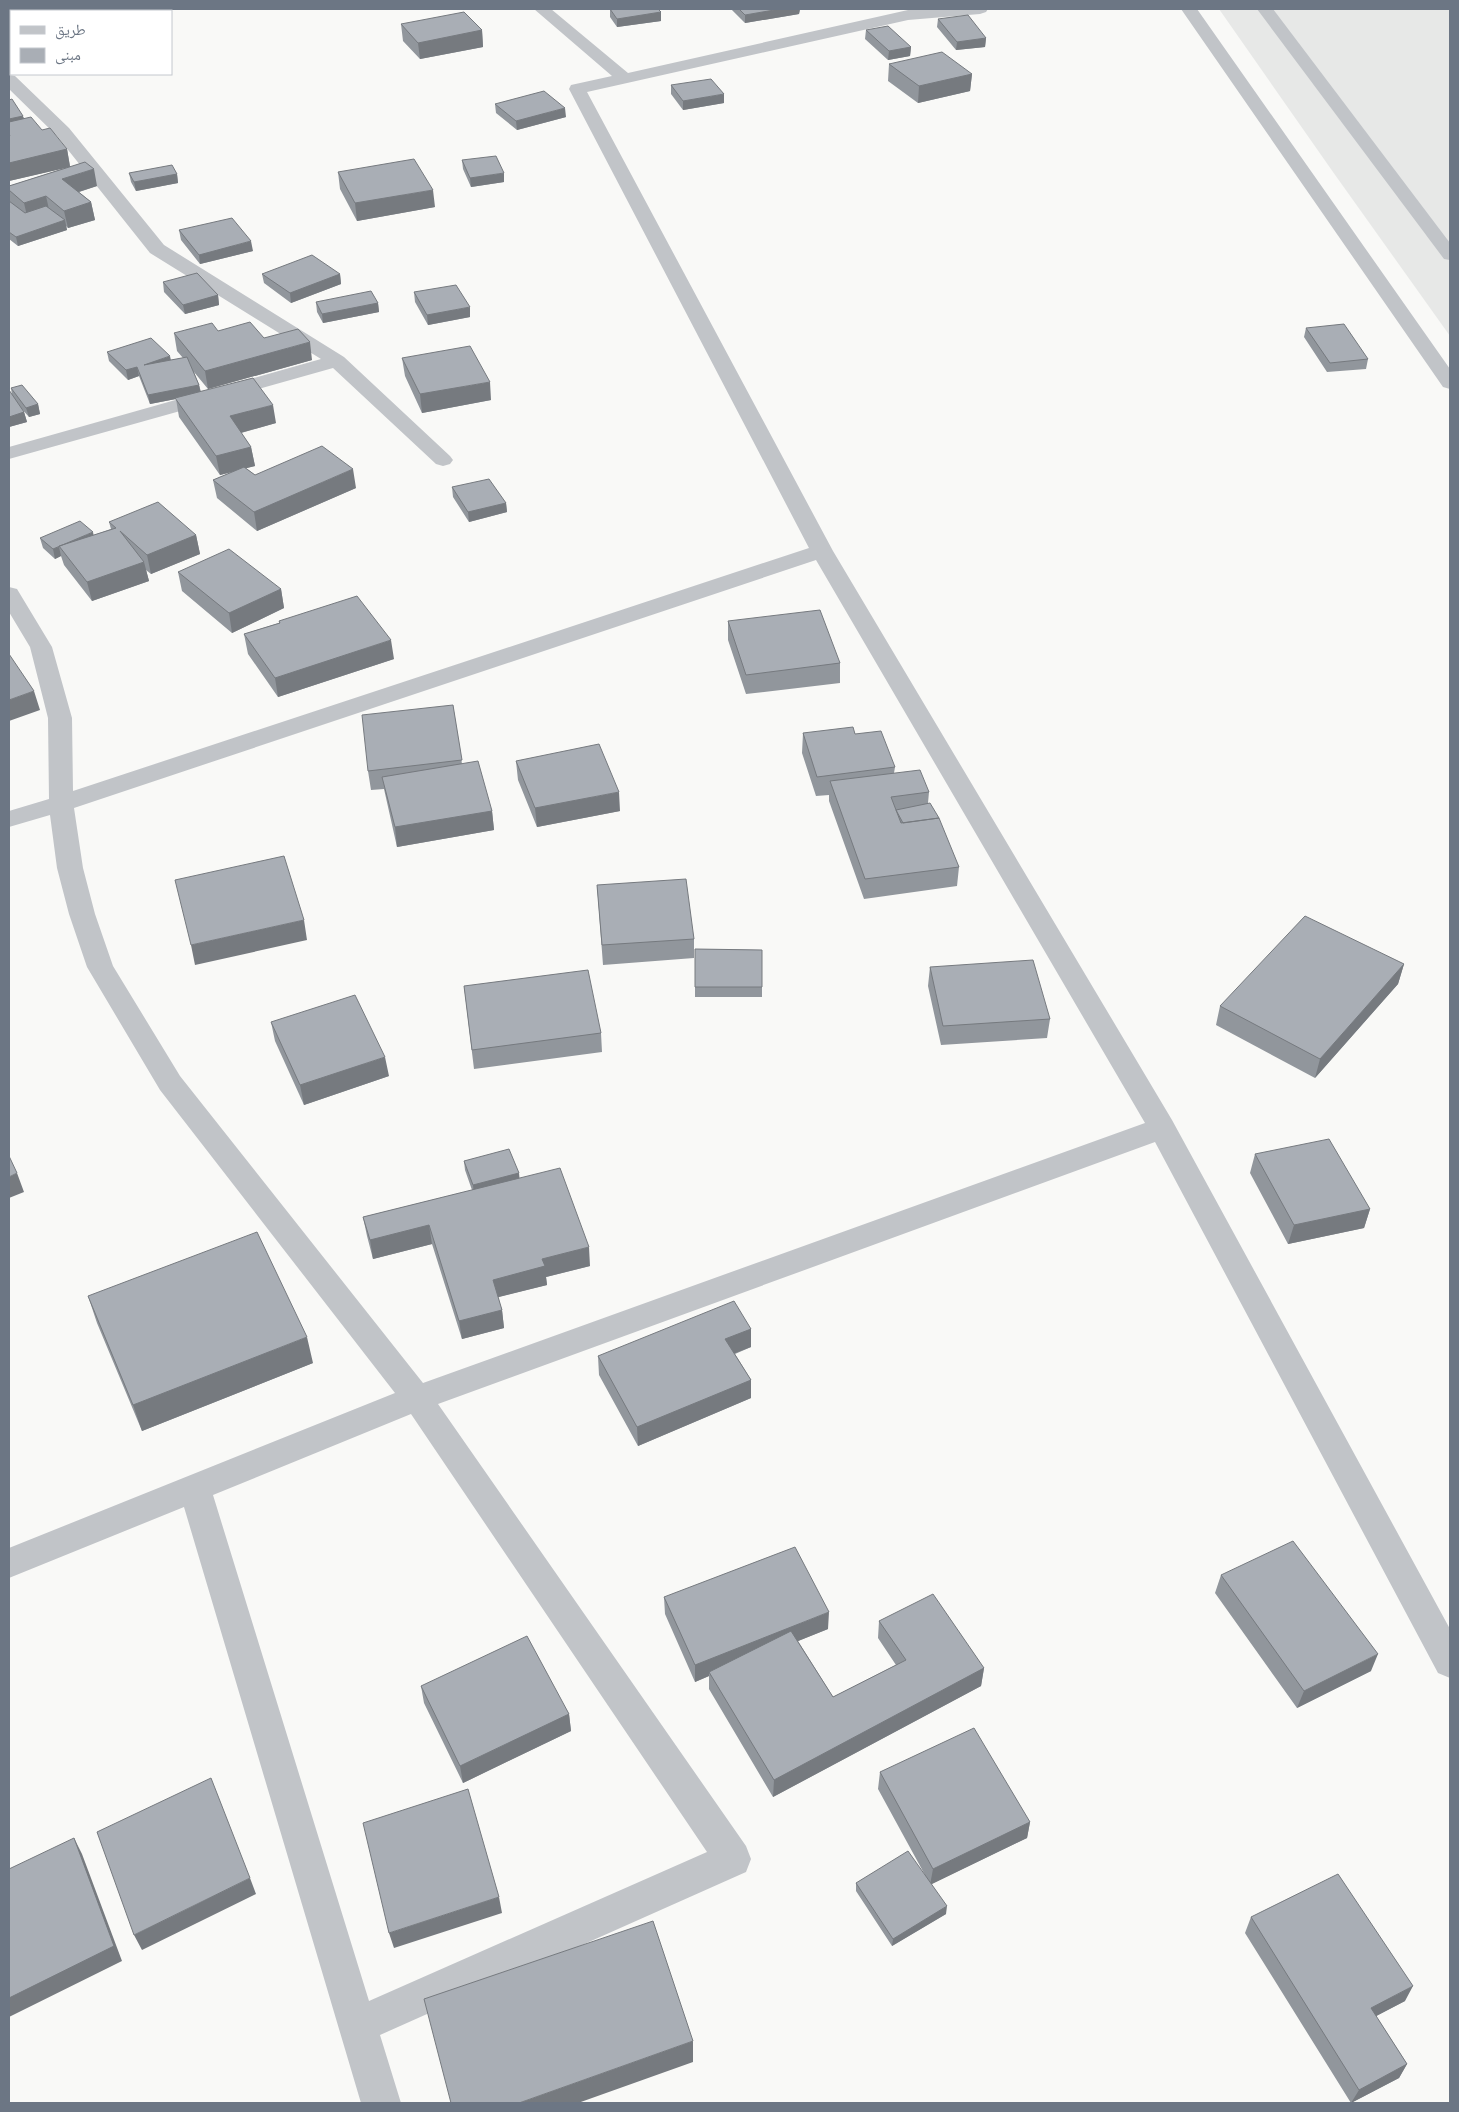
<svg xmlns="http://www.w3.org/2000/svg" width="1459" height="2112" viewBox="0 0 1459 2112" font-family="'Noto Sans','Noto Naskh Arabic',sans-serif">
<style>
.built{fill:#e7e8e7}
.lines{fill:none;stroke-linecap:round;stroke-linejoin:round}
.service{fill:#c1c4c8;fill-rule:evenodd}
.minor{fill:#c1c4c8;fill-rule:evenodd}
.wall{fill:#91969c}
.shaded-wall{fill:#767a7f}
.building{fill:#a9aeb5;stroke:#767a7f}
</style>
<rect width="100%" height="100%" fill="#f9f9f7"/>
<!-- built -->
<path class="built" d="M1219 9H1450V336L1333 172Z"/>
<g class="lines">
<!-- service -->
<path class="service" d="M1257 9H1273L1450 243V260L1444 259Z"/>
<!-- minor -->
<path class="minor" d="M534 9H551L628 73 908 10 988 9 986 12 980 14 908 20 587 92 833 551 1172 1120 1450 1629V1678L1438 1673 1155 1142 438 1404 746 1846 751 1859 746 1872 380 2035 401 2103H361L184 1507 9 1578V1548L395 1393 160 1090 87 967 69 914 57 868 50 815 9 827V811L49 799 48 718 30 647 9 612V587L17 589 52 647 72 718 73 791 809 548 569 89 571 85 612 76ZM816 560 1145 1123 423 1383 180 1076 113 966 95 914 83 868 74 808ZM411 1414 707 1852 369 2001 213 1495Z
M1181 9H1197L1450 369V389L1443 387Z
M9 75 15 76 69 128 164 245 344 357 450 456 453 460 450 464 443 466 436 464 333 368 9 459V447L321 359 150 253 57 136 9 89Z"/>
</g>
<!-- wall -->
<path class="wall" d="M610 9 661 12V21L617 27 610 17Z
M731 9H800L799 14 745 23Z
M938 19 986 38 985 47 956 50 937 27Z
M401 24 482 30 483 47 420 59 403 41Z
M866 30 911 47 910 56 888 60 865 39Z
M889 64 972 74 970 91 918 103 888 81Z
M671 85 724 103 683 110 671 94Z
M9 100 24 118 42 130 67 149 70 166 97 186 79 192 91 202 95 220 68 228 66 226 67 230 18 246 9 239V186L68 167 9 181Z
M495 104 566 117 517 130 496 113Z
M462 160 504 182 471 187 463 169Z
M338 172 435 207 357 221 340 189Z
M129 173 177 174 178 183 136 191 131 182Z
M179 230 253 251 200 264 181 240Z
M262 274H340L341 284 291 303 264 283Z
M163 282 218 295 219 305 185 314 164 292Z
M414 292 470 317 428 325 415 302Z
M316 302 378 303 379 312 323 323 317 312Z
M1306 328 1368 359 1366 369 1327 372 1304 337Z
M218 331 264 338 312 360 208 389 194 372 199 385 201 392 276 423 241 433 251 447 255 466 246 468 255 475 356 488 257 531 217 498 213 480 232 472 220 475 179 417 176 399 150 404 139 376 128 380 109 361 107 352 171 360 183 358 177 351 174 333Z
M402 358 491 400 422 413 405 376Z
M11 388 38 404 40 414 29 417 21 408 24 412 27 422 9 427V390L12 395Z
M452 487 506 503 507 512 469 522 453 497Z
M109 522 196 535 200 554 151 574 146 570 149 581 92 601 64 565 61 556 55 559 43 548 40 538 94 535 111 529Z
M178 572 281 589 284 608 232 633 182 591Z
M279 621 394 659 278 697 248 654 244 634 279 623Z
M728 621 840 663V683L746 694 728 640Z
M453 705 462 764 492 811 494 830 397 847 384 789 371 790 368 771Z
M803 733 855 734 895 767 894 773 929 792 928 803 959 867 957 886 864 899 829 801V795L816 796 802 753Z
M516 761 620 811 537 827 518 780Z
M597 885 694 939V958L603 965Z
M695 949 762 950V997H695Z
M1404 964 1398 984 1315 1078 1216 1025 1220 1006Z
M930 967 1050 1019 1047 1038 941 1045 928 986Z
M464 986 601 1033 602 1052 474 1069Z
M271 1022 389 1076 304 1105 275 1041Z
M1255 1154 1370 1209 1364 1228 1288 1244 1250 1173Z
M464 1161 519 1173V1179L590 1266 546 1277 547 1285 498 1297 502 1310 504 1328 462 1339 432 1244 373 1259 367 1236 363 1217 472 1190 465 1170Z
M88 1296 313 1363 142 1431 97 1323Z
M751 1329V1347L735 1354 751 1380V1398L638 1446 599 1375 598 1356Z
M1221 1575 1371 1671 1297 1708 1215 1593Z
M664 1597 828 1629 798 1641 833 1697 896 1665 878 1638 879 1621 984 1668 981 1686 773 1797 709 1689V1676L695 1682 665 1614Z
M421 1686 569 1714 571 1731 463 1783 424 1703Z
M880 1772 1030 1822 1027 1838 931 1884 946 1914 892 1946 856 1891V1883L925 1875 878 1789Z
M1251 1917 1405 2001 1376 2016 1407 2064 1399 2078 1351 2103 1245 1933Z"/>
<!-- shaded-wall -->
<path class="shaded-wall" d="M780 9H800L799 14 745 23V15Z
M661 12V21L617 27V19Z
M482 30 483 47 420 59 418 43Z
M986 38 985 47 956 50 957 42Z
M911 47 910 56 888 60 889 51Z
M972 74 970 91 918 103 919 86Z
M724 94V103L683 110V101Z
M565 108 566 117 517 130 516 121Z
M23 116 25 124 9 128V119Z
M67 149 70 167 9 181V163Z
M94 169 97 186 66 196 62 179Z
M504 173V182L471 187 470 178Z
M177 174 178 183 136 191 134 182Z
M433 190 435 207 357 221 355 203Z
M46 196 50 214 28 220 24 203Z
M91 202 95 220 68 228 64 211Z
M65 220 67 230 18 246 16 237Z
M251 241 253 251 200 264 199 255Z
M340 274 341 284 291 303 290 293Z
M218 295 219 305 185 314 183 305Z
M378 303 379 312 323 323 322 314Z
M470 307V317L428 325 427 315Z
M310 342 312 360 208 389 205 371Z
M170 356 172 365H144Z
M137 367 139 376 128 380 126 370Z
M490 382 491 400 422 413 420 394Z
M199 385 201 394 150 404 148 395Z
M38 404 40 414 29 417 26 408Z
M273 405 276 423 233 435 230 416Z
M24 412 27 422 9 427V417Z
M251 447 255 466 220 475 216 456Z
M353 469 356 488 257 531 254 512Z
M506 503 507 512 469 522 468 512Z
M93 532 95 542 59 547Z
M196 535 200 554 151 574 147 555Z
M59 547 61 556 55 559 53 549Z
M144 562 149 581 92 601 87 582Z
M281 589 284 608 232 633 229 613Z
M391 640 394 659 278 697 275 678Z
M34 691 40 710 9 721V700Z
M619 792 620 811 537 827 535 808Z
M492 811 494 830 397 847 395 827Z
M304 920 307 940 195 965 191 945Z
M1404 964 1398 984 1315 1078 1320 1059Z
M385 1057 389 1076 304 1105 300 1085Z
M17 1173 24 1192 9 1198V1177Z
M519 1173 520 1183 474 1195 473 1185Z
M1370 1209 1364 1228 1288 1244 1294 1225Z
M429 1225 432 1244 373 1259 370 1240Z
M589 1247 590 1266 546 1277 547 1285 495 1298 493 1280 542 1259Z
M502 1310 504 1328 462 1339 459 1321Z
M751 1329V1347L725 1357V1339Z
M307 1337 313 1363 142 1431 133 1405Z
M751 1380V1398L638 1446 637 1427Z
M829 1612 828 1629 711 1676 709 1672V1676L695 1682V1665Z
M1378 1654 1371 1671 1297 1708 1304 1691Z
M984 1668 981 1686 773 1797 774 1780Z
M569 1714 571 1731 463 1783 460 1766Z
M1030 1822 1027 1838 930 1885 933 1869Z
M74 1838 82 1854 122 1961 9 2017V1998Z
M250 1878 256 1894 142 1950 134 1935Z
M499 1897 502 1913 394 1948 389 1933Z
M947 1906 946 1914 892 1946 893 1939Z
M1413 1986 1405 2001 1363 2023 1371 2008Z
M693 2041V2062L578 2103H519Z
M1407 2064 1399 2078 1351 2103 1359 2090Z"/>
<!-- building -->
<path class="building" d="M610 9H658L661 12 617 19Z
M739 9H780L745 15Z
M464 12 482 30 418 43 401 24Z
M968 15 986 38 957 42 938 19Z
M888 26 911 47 889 51 866 30Z
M942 52 972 74 919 86 889 64Z
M711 79 724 94 683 101 671 85Z
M544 91 565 108 516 121 495 104Z
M12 99 23 116 9 119V100Z
M31 117 42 130 50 128 67 149 9 163V136H10L9 134V122Z
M496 156 504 173 470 178 462 160Z
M414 159 433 190 355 203 338 172Z
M85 162 94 169 62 179 91 202 64 211 46 196 24 203 9 190V186Z
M172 165 177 174 134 182 129 173Z
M9 201 25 213 46 206 65 220 16 237 9 232Z
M232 218 251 241 199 255 179 230Z
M312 255 340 274 290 293 262 274Z
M197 273 218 295 183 305 163 282Z
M456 285 470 307 427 315 414 292Z
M371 291 378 303 322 314 316 302Z
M250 322 264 338 298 329 310 342 205 371 174 333 212 323 218 331Z
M1344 324 1368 359 1330 363 1306 328Z
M151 338 170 356 144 365 187 357 199 385 148 395 137 367 126 370 107 352Z
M470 346 490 382 420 394 402 358Z
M253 378 273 405 230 416 251 447 216 456 175 398Z
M22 385 38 404 26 408 11 388Z
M9 390 24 412 9 417Z
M322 446 353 469 254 512 213 480 244 467 255 475Z
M489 479 506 503 468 512 452 487Z
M158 502 196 535 147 555 120 531 144 562 87 582 59 546 116 528 109 522Z
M80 521 93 532 53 549 40 538Z
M229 549 281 589 229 613 178 572Z
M357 596 391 640 275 678 244 634 280 623 279 621Z
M820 610 840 663 746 675 728 621Z
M9 654 34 691 9 700Z
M453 705 462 760 368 771 362 715Z
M853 727 855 734 881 731 895 767 817 777 803 733Z
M599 744 619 792 535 808 516 761Z
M478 761 492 811 395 827 382 777Z
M920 770 929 792 891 797 901 823 939 818 959 867 865 879 830 781Z
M930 803 939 818 903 823 896 810Z
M284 856 304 920 191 945 175 880Z
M686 879 694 939 602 945 597 885Z
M1305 916 1404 964 1320 1059 1220 1006Z
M695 949 762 950V987H695Z
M1033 960 1050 1019 943 1026 930 967Z
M588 970 601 1033 472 1050 464 986Z
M355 995 385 1057 300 1085 271 1022Z
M1329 1139 1370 1209 1294 1225 1255 1154Z
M509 1149 519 1173 473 1185 464 1161Z
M9 1156 17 1173 9 1177Z
M560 1168 589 1247 542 1259 545 1266 493 1280 502 1310 459 1321 429 1225 370 1240 363 1217Z
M257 1232 307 1337 133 1405 88 1296Z
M734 1301 751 1329 725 1339 751 1380 637 1427 598 1356Z
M1293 1541 1378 1654 1304 1691 1221 1575Z
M795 1547 829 1612 695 1665 664 1597Z
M933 1594 984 1668 774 1780 709 1672 791 1631 833 1697 906 1660 879 1621Z
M527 1636 569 1714 460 1766 421 1686Z
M974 1728 1030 1822 933 1869 880 1772Z
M211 1778 250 1878 134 1935 97 1832Z
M468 1789 499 1897 389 1933 363 1823Z
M74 1838 114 1946 9 1998V1869Z
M908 1851 947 1906 893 1939 856 1883Z
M1338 1874 1413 1986 1371 2008 1407 2064 1359 2090 1251 1917Z
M653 1921 693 2041 519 2103H451L424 1999Z"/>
<!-- border -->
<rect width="1459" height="2112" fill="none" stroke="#6c7684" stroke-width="20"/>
<!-- legend -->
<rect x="10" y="10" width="162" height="65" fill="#ffffff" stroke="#c4c8ce"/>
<rect x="20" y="26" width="25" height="8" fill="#c1c4c8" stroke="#c4c8ce"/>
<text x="55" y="35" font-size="15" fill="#6c7684">طريق</text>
<rect x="20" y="48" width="25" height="15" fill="#a9aeb5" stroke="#c4c8ce"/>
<text x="55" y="60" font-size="15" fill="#6c7684">مبنى</text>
</svg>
